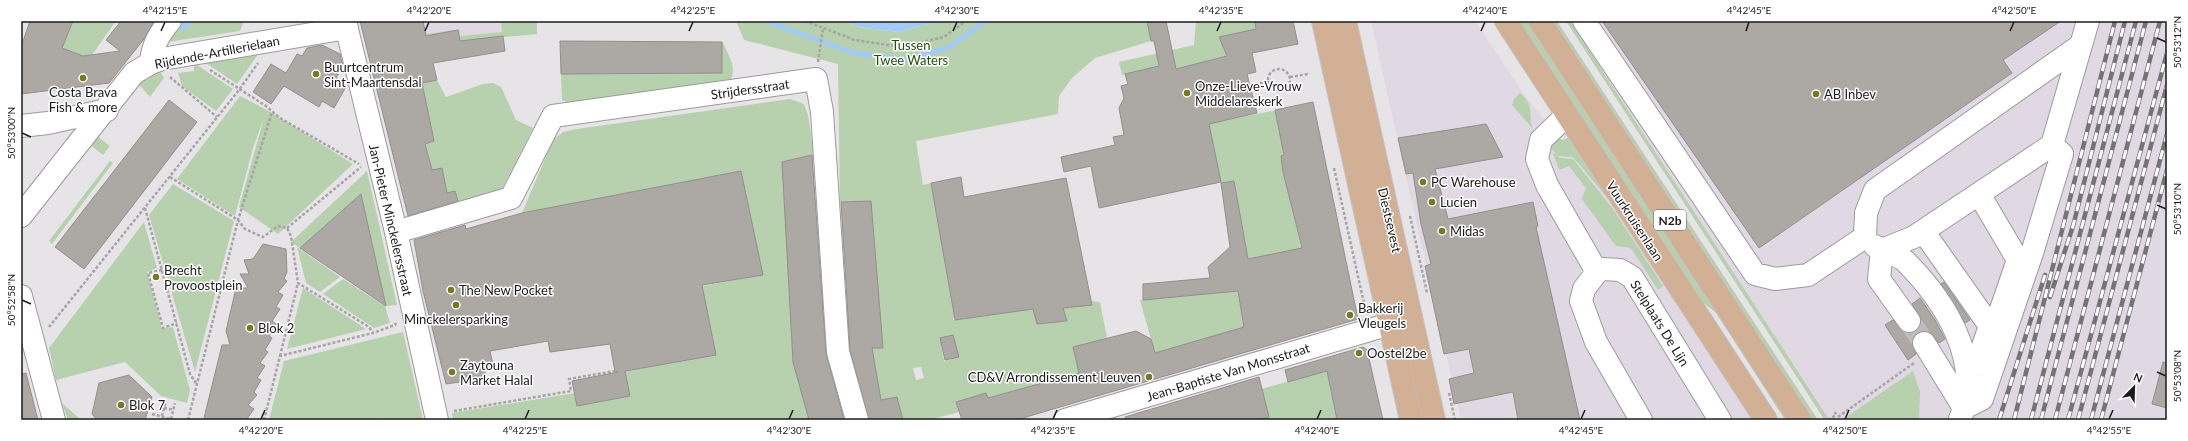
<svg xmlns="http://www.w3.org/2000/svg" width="2188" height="441" viewBox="0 0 2188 441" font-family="Lato,sans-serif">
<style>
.built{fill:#e0d8e2}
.green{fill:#b7d0ad;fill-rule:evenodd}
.water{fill:#a4cbf6}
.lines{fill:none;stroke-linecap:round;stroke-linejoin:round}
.stream{stroke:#a4cbf6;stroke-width:5}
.building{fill:#aca8a4;stroke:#938f8c}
.minor-tunnel{stroke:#bebcbf;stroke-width:22;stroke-dasharray:22 11;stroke-linecap:butt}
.minor-casing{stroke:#9d9a9e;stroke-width:24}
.major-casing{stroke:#c4c3c4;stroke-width:24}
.path{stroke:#a6a4a7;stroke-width:2.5;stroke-dasharray:3 2;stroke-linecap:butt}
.minor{stroke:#fff;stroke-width:22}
.major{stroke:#d1b095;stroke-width:22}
.rail-casing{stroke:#757376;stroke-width:4.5}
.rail{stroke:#fff;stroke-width:3;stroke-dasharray:9;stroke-linecap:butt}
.ticks{fill:none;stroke:#1b1a1c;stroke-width:1.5}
.poi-dot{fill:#767921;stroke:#fff;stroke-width:1.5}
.labels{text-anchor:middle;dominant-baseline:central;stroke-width:3;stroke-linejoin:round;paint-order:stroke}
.shield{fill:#fff;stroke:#5f5f60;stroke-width:1}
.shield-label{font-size:12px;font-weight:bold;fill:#1b1a1c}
.park-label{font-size:13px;fill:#234c0b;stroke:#fff}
.street-label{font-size:13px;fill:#1b1a1c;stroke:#fff}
.poi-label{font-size:13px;fill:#1b1a1c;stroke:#fff;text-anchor:start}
.neatline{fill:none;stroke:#1b1a1c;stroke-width:1.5}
.ticks-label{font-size:10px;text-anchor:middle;fill:#1b1a1c}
</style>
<rect width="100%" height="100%" fill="#e7e4e8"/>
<!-- built -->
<path class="built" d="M423 21H501L502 32 460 36 458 29 427 34Z
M1371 21H1475L1525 96 1616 208 1754 420H1461Z
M1568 21H2167V420H1829Z"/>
<!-- green -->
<path class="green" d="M72 21H116L92 55 67 58 62 48Z
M178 21H244L240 31 161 43Z
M423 21 427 34 459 29 460 36 502 32 501 21H537V34L473 40 461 48 458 30 426 36Z
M736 21H843L858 27 899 32 940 21H1147L1151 41 1095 58 1072 78 1059 96 1058 114 916 141 923 185 931 183 954 317 953 320 1033 309 1037 324 1066 321 1063 305 1091 301 1100 302 1107 338 1102 359 1097 341 1073 347 1079 373 988 398 986 393 956 402 959 412 929 420H881L901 412 897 397 881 400 872 348H883L871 201 840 202 838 64 744 40ZM953 335 959 357 944 361 940 338ZM921 367 924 378 916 380 913 368Z
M1196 21H1255L1256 29 1219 37 1227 56 1176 69 1173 55 1160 68 1122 75 1119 62 1194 45Z
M1515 21H1531L1791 420H1785L1716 313 1700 300Z
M1551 21H1557L1818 420H1812Z
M1566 21H1570L1828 418 1824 419Z
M722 41C729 56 739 70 728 84L575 106 562 100 561 74 721 73Z
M259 53 237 84 206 63Z
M197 65 233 89 216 111 182 86 178 73 194 71V66Z
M157 66 164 78 150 97 138 84Z
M437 80 446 97 483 84 493 83 501 87 516 120 533 128 498 197 460 208 455 191 439 195 425 144 434 141 422 83Z
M1520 93C1535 105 1528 117 1533 129L1512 105 1514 99Z
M240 96 267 110 353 164 278 234 239 207 264 118 253 148 235 216 177 179Z
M790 99 804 104 808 115 814 155 782 162 809 420H453L452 413 575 393 577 406 630 396 625 371 716 355 702 286 763 275 741 171 522 213 553 140 563 132 577 129Z
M1277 110C1279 131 1285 151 1283 172L1311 289 1253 258 1248 259 1234 181 1221 183 1209 124Z
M96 135 110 146 103 155 89 144Z
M1556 137 1563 140 1569 137 1615 207 1573 157 1558 156 1548 145Z
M1554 153 1560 158 1573 159 1613 209 1663 286 1658 290 1631 248 1616 246 1582 199 1586 188 1569 166 1562 169H1559L1553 154Z
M110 161 113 163 52 244 49 241Z
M367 171 397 305 386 306 361 195 300 248 291 242Z
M173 184 234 221 195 372 149 215Z
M144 222 157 268 147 272 162 329 173 327 190 390 187 403 161 396 125 362 56 380 49 348Z
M297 247 340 277 320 292 306 283Z
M343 279 385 306 390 323 374 328 323 294Z
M303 288 366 329 287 349Z
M1238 291 1244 327 1155 353 1140 300Z
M403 332 423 420H386L382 418 373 420H269L284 361Z
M1335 369 1338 383 1329 385 1337 420H1258L1268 417 1261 389Z
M1913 371 1920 392 1919 420H1842Z
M62 403 81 420H68Z"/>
<!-- water -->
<path class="water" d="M181 21H194L184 31 178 26Z
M843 21H940L899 32 858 27Z"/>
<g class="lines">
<!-- stream -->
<path class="stream" d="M766 21 853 53 907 60 949 47 986 21"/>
</g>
<!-- building -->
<path class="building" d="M30 21H73L62 48 83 56 120 51 106 40 121 21H154L144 39 109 83 21 94V47Z
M360 21H423L426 36 458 30 460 41 503 36 505 51 433 63 437 80 422 83 434 141 425 144 432 170 442 168 447 193 455 191 458 201 408 216Z
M1147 21H1166L1176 69 1227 56 1219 37 1256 29 1255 21H1293L1298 44 1252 53 1256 72 1247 74 1257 113 1209 124 1221 182 1099 208 1091 166 1064 172 1061 157 1115 145 1113 137 1124 135 1119 108 1124 98 1121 86 1128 84 1125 74 1159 66 1154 41H1151Z
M1602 21H2061L2003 60 2012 73 1759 248Z
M560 41 722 42V73L561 74Z
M322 45 340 54 343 67 336 78 347 85 334 108 322 101 319 107 284 86 271 104 253 92 271 64 286 73 297 54 302 56 307 48Z
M169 100 197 122 84 269 55 247Z
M1313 102 1358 319 1016 420H962L956 402 986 393 988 398 1079 373 1073 347 1136 331 1151 339 1155 353 1244 327 1238 291 1143 300V284L1210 278 1208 267 1230 247 1221 183 1234 181 1248 259 1302 248 1283 172 1281 156 1284 155 1275 110Z
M1486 124 1503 157 1435 169 1448 219 1533 202 1538 226 1536 227 1580 420H1518L1513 392 1454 404 1449 379 1474 373 1469 349 1444 354 1425 266 1431 264 1421 224 1413 173 1406 174 1398 138Z
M812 155 826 353 844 420H809L793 362 782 162Z
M741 171 763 275 702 285 716 355 625 371 630 396 577 406 572 381 618 372H615L610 344 550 352 548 341 490 351 493 365 484 367 486 378 446 384 423 291 414 240 465 225 466 229 522 213Z
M961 177 964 197 1066 178 1092 305 1063 308 1067 321 1037 324 1033 309 955 320 931 183Z
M361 194 386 306 300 248Z
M871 201 883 348H872L881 400 897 397 903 420H869L850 350 841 202Z
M263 244 286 249 287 272 284 279 287 281 278 292 283 295 276 307 280 309 272 321 276 324 269 336 272 338 265 350 268 352 260 363 265 366 257 378 261 380 254 392 257 395 248 405 254 409 246 420H206L204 418 222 345H230L226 331 236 288H248L240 274H249L244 260 253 259Z
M1944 282 1970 320 1965 323 1941 284Z
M1920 298 1935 320 1945 339 1939 343 1930 332H1918L1913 337 1912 343 1916 354 1908 360 1885 325 1893 320 1903 332 1910 333 1917 331 1920 326 1921 319 1912 304Z
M953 335 959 357 945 360 940 338Z
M1363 347 1367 350 1383 420H1337L1327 371 1288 382 1285 370Z
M2163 362 2167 363V408L2152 404Z
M26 373 38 420H21V374Z
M129 375 152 397 145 420H97L92 414 99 383Z
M1259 377 1269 417 1257 420H1126L1125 417Z"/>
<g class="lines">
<!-- minor-tunnel -->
<path class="minor-tunnel" d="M1909 321 1924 343"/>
<!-- minor casing -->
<g class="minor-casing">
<path id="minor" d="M345 21 396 232 437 420
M1584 21 1755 274 1775 279 1808 275 1865 237 1866 213 1875 190 2081 45
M151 63C152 46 159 34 170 21
M1567 115 1541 140 1537 159 1547 185 1597 272
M21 126 48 123 107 110
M21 216 134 73 151 63 162 59 347 28
M1923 231 1990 326
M396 232 511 198 553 116 816 79 822 112 838 352 857 420
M1875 246C1884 252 1897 254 1905 261 1945 301 1984 362 1960 419
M1882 250 1914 237 2052 145 2088 21
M1882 250 1879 279 1909 321
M21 296 54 420
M1924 343 1964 408
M1968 371 1982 349 1990 326 1997 321 2018 260 1979 194
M1964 408 1982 399 2032 253 2062 154 2052 145
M1065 420 1390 324
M1641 420 1596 342 1581 301 1584 289 1597 272 1603 269 1620 270 1632 277 1720 420"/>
</g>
<!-- major casing -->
<g class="major-casing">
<path id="major" d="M1323 21 1411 420
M1345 21 1434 420
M1506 21 1766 420
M1540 21 1800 420"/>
</g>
<!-- path -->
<path class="path" d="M805 21 855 40 902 47 944 37 966 21
M818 62 823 29
M1268 80a11 11 0 1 1 22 0a11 11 0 1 1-22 0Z
M210 70 266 106 280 118 359 164
M170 77 217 117
M1290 77 1308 74
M1250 85 1268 82
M1334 168 1365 308
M170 177 238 220 245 229 263 237 278 226 287 228 291 236 298 283 369 327 373 333
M145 208 190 374 196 383
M1410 216 1427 293
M287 228 361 167
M162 270 148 273 163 328 177 323
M49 327 239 90 258 63
M280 356 298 283
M1449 393 1455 420
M164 408 174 410
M454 411 571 391 569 379 615 371
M152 414 174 420
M162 416 166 401
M1838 417 1914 363
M171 419 175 403
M188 420 238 220 272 112
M264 420 280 356 373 333 395 325 396 323
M1828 420 1836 415 1835 412"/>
<!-- minor -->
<use href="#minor" class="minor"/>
<!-- major -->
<use href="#major" class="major"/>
<!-- rail casing -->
<g class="rail-casing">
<path id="rail" d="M2050 297 2073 226 2125 21
M1999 420 2045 275
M2014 420 2115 21
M2031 420 2136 21
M2041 420 2146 21
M2055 420 2160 21
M2068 420 2167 53
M2078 420 2167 85
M2091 420 2167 134
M2101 420 2167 170"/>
</g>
<!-- rail -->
<use href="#rail" class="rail"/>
</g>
<!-- ticks -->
<path class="ticks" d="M161 31 165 22M425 31 429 22M689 31 693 22M953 31 957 22M1217 31 1221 22M1481 31 1485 22M1746 31 1749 22M2010 31 2014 22M2157 38 2166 42M22 133 31 137M2157 205 2166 209M22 300 31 304M2157 372 2166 376M261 419 265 410M525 419 529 410M789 419 793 410M1053 419 1057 410M1317 419 1321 410M1581 419 1585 410M1845 419 1849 410M2109 419 2113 410"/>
<!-- markers -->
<g class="poi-dot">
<circle cx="316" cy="74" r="4"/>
<circle cx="83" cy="78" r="4"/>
<circle cx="1187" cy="93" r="4"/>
<circle cx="1816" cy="94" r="4"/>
<circle cx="1423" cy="182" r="4"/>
<circle cx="1432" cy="202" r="4"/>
<circle cx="1442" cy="231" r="4"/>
<circle cx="156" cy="277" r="4"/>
<circle cx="451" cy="290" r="4"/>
<circle cx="456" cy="305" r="4"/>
<circle cx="1350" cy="315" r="4"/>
<circle cx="250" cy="328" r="4"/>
<circle cx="1359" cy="353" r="4"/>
<circle cx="452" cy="372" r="4"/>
<circle cx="1149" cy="377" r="4"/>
<circle cx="121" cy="405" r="4"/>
</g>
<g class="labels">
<!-- shield labels -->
<rect class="shield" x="1654" y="210" width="32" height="20" rx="3"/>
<g class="shield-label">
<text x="1670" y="220">N2b</text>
</g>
<!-- park labels -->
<g class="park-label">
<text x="911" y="45">Tussen<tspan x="911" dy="15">Twee Waters</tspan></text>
</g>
<!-- street labels -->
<g class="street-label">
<text transform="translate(217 52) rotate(-11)">Rijdende-Artillerielaan</text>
<text transform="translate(750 89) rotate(-8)">Strijdersstraat</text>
<text transform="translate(391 220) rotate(77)">Jan-Pieter Minckelersstraat</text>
<text transform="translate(1390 220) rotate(77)">Diestsevest</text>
<text transform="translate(1635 221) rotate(57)">Vuurkruisenlaan</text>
<text transform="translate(1660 323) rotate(58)">Stelplaats De Lijn</text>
<text transform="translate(1228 372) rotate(-17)">Jean-Baptiste Van Monsstraat</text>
</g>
<!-- poi labels -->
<g class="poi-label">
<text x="324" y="67">Buurtcentrum<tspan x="324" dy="15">Sint-Maartensdal</tspan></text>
<text x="1195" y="86">Onze-Lieve-Vrouw<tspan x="1195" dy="15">Middelareskerk</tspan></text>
<text x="83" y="92" text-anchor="middle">Costa Brava<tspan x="83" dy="15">Fish &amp; more</tspan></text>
<text x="1824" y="94">AB Inbev</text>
<text x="1431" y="182">PC Warehouse</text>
<text x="1440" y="202">Lucien</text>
<text x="1450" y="231">Midas</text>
<text x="164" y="270">Brecht<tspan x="164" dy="15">Provoostplein</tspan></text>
<text x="459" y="290">The New Pocket</text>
<text x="1358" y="308">Bakkerij<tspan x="1358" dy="15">Vleugels</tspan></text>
<text x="456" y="319" text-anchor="middle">Minckelersparking</text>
<text x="258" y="328">Blok 2</text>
<text x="1367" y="353">Oostel2be</text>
<text x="460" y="365">Zaytouna<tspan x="460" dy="15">Market Halal</tspan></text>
<text x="1141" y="377" text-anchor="end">CD&amp;V Arrondissement Leuven</text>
<text x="129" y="405">Blok 7</text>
</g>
</g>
<!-- border -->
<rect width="2188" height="441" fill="none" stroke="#ffffff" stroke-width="44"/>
<!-- north arrow -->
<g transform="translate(2134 387) rotate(23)" stroke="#ffffff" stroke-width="3" paint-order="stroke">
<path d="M0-3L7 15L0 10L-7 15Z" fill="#1b1a1c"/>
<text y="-6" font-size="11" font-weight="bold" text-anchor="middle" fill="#1b1a1c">N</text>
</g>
<rect x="22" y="22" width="2144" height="397" class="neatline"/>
<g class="ticks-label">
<text x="165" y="14">4°42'15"E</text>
<text x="429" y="14">4°42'20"E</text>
<text x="693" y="14">4°42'25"E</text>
<text x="957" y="14">4°42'30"E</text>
<text x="1221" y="14">4°42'35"E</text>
<text x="1485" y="14">4°42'40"E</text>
<text x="1749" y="14">4°42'45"E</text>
<text x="2014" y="14">4°42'50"E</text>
<text transform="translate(2177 42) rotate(-90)" y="4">50°53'12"N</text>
<text transform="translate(11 133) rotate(-90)" y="4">50°53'00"N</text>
<text transform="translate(2177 209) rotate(-90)" y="4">50°53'10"N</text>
<text transform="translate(11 300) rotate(-90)" y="4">50°52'58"N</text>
<text transform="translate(2177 376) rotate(-90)" y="4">50°53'08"N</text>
<text x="261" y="434">4°42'20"E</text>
<text x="525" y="434">4°42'25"E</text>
<text x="789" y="434">4°42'30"E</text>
<text x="1053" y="434">4°42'35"E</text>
<text x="1317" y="434">4°42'40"E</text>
<text x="1581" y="434">4°42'45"E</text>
<text x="1845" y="434">4°42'50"E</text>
<text x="2109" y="434">4°42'55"E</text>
</g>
</svg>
